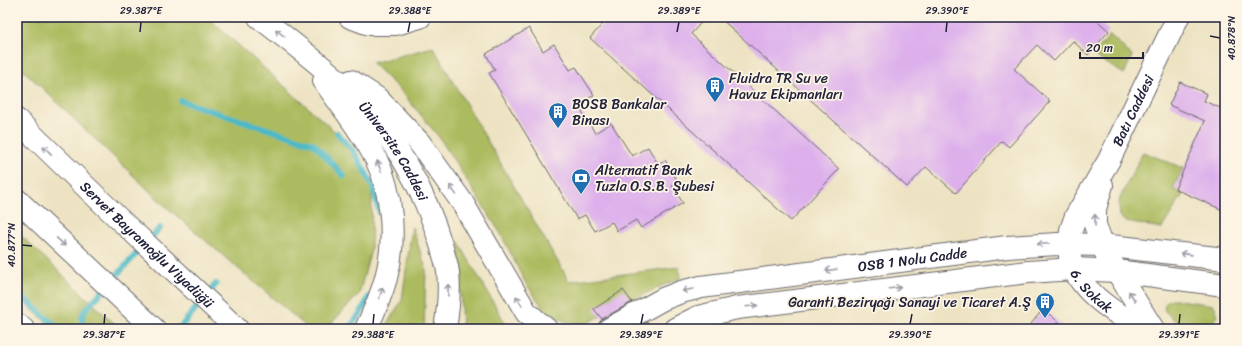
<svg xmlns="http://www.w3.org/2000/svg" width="1242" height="346" viewBox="0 0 1242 346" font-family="Sriracha,sans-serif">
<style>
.green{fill:#acbb5e;stroke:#676e4c}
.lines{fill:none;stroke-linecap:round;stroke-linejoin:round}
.stream{stroke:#4cb9c7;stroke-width:6}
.building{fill:#ddb0ec}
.street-casing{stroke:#69666b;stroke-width:24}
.secondary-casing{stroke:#69666b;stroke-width:24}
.primary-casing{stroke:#69666b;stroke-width:24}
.highway-casing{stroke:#69666b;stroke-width:24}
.street{stroke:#fff;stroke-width:22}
.secondary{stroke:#fff;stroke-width:22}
.primary{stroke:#fff;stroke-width:22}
.highway{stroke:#fff;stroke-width:22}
.oneway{stroke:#9c9ca7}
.ticks{fill:none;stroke:#22223b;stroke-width:1.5}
.labels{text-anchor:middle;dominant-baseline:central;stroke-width:3.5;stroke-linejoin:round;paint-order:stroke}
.poi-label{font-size:14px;fill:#22223b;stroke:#fcf5e5;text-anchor:start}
.street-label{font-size:14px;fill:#22223b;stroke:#fcf5e5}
.neatline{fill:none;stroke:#22223b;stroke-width:1.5}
.ticks-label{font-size:10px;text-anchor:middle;fill:#22223b}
</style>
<rect width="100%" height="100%" fill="#fcf5e5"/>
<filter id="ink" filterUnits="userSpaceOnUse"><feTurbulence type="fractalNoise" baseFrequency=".025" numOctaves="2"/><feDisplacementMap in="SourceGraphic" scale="8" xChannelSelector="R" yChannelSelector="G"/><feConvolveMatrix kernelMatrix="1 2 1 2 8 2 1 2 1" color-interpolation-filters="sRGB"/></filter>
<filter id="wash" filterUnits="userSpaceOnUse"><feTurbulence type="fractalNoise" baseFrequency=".012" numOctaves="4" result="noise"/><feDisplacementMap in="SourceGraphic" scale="16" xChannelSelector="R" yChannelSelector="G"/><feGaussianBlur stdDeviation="0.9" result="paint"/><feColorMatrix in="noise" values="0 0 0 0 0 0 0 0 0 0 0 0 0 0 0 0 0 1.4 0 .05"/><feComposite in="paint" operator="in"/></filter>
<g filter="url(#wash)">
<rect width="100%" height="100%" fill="#ede3c3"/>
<!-- green -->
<path class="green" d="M17 17H207L351 146 372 190 371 250 359 294 326 329H309L164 205 17 64Z
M1110 35 1132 56 1124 74 1093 55Z
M433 47 569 281 679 267 681 278 659 287 587 323H571L556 318 544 309 525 282 501 234 439 137 401 91 372 63Z
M1143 152 1183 168 1173 189 1183 194 1162 228 1126 222 1120 217 1119 204 1120 198Z
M412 227 426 269 424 329H384L402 300Z
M17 232 120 329H54L17 296Z
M458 241 508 328 462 329Z
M1172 299 1214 305 1218 316 1211 323 1210 329H1184L1165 311C1163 305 1166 301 1172 299Z"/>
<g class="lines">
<!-- stream -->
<path class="stream" d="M181 101 314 144 344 176
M337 133 354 152 372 184 380 213
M17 292 59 329
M82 329V317L85 310 160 228
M179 329 216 284
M348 329 360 314 369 297"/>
</g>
<g id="blocks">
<!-- building -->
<path class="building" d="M609 17H706L691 34 839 169 791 221 590 38Z
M719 17H1093L1109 31 1088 55 1073 41 1054 61 1037 45 1014 69 1050 101 1009 147 1002 141 956 193 926 167 907 187Z
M529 28 543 51 554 44 570 70 576 67 594 95 578 105 595 133 611 123 632 156 648 147 658 164 665 160 678 182 672 186 683 203 641 228 636 220 617 231 612 222 595 231 585 215 577 219 489 73 495 70 486 54Z
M1180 82 1207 94 1204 101 1225 110V211L1175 189 1205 121 1169 105Z
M623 290 632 302 602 319 594 309Z
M1043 309 1067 329H1027Z
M647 322 652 329H635Z"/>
</g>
</g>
<g filter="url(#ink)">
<use href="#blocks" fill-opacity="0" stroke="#69666b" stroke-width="1"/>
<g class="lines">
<!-- street casing -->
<g class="street-casing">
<g id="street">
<path d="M1108 257 1153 329"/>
<path id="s1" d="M1070 258C1078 291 1114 312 1141 329"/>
</g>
</g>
<!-- secondary casing -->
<g class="secondary-casing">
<g id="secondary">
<path d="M350 17 369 24H396L420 17"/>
<path d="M1102 185 1095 209V225L1107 256"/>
<path id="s2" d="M1070 258V238L1071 230 1076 216 1109 160 1178 17"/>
<path id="s3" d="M609 329 663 299 681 292 701 287 1007 247 1058 244 1102 245 1225 259"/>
<path d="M675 329 698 317 737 308 1028 272 1074 269 1116 271 1225 285"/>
</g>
</g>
<!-- primary casing -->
<g class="primary-casing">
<g id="primary">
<path id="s4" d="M259 17C289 40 319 63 346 88 391 130 425 189 442 248 444 256 447 264 448 272 450 290 448 311 445 329"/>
<path d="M324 81C342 107 362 131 376 159 393 193 396 242 386 278 381 296 374 312 366 329"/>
<path d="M351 81 377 98 419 142 462 202 526 312 546 329"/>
<path d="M17 324 23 329"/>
</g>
</g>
<!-- highway casing -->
<g class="highway-casing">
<g id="highway">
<path id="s5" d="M17 120 116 216 237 329"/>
<path d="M17 200 154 329"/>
</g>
</g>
<!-- street -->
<use href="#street" class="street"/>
<!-- secondary -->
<use href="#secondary" class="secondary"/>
<!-- primary -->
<use href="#primary" class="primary"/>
<!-- highway -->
<use href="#highway" class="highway"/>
</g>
<!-- one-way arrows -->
<defs><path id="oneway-shaft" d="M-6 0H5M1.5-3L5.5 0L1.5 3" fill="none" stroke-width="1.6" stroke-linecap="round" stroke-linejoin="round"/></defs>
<g class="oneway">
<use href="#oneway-shaft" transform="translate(280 33) rotate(-142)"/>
<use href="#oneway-shaft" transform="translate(47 150) rotate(-136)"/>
<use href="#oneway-shaft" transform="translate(379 166) rotate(-111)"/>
<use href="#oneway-shaft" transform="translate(453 190) rotate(-125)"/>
<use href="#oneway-shaft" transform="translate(1095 220) rotate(-91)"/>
<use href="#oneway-shaft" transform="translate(61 242) rotate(43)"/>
<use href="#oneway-shaft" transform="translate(1043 244) rotate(177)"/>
<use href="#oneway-shaft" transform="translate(1186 254) rotate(-172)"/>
<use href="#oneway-shaft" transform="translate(831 270) rotate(173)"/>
<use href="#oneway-shaft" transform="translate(895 288) rotate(-7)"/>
<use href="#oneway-shaft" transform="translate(448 290) rotate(-89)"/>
<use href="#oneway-shaft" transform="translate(688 290) rotate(168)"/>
<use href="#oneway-shaft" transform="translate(381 293) rotate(-73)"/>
<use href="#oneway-shaft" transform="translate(1132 296) rotate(-123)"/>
<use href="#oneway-shaft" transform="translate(519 301) rotate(-122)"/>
<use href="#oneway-shaft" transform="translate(752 306) rotate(-7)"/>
</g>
</g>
<!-- ticks -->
<path class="ticks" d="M140 32 141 22M408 32 410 22M677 32 679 22M946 32 947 22M1210 36 1220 38M22 245 32 246M104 324 105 314M373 324 374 314M641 324 643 314M910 324 912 314M1179 324 1180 314"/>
<!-- icons -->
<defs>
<g id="building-pin" transform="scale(1)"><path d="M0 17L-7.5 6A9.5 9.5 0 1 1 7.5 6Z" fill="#1f6fb2" stroke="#fcf5e5"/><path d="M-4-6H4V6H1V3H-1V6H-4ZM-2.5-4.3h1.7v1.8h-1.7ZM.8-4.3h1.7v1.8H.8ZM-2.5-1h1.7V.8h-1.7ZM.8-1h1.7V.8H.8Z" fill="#fff"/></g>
<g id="bank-pin" transform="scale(1)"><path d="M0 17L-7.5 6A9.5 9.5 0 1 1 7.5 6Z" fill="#1f6fb2" stroke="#fcf5e5"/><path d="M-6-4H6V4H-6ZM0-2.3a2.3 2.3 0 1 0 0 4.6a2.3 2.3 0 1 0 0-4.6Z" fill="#fff"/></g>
</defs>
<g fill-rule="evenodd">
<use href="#building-pin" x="715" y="86"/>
<use href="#building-pin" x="558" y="112"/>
<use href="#bank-pin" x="581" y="178"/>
<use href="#building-pin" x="1045" y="302"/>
</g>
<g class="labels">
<!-- poi labels -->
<g class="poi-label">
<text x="729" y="78">Fluidra TR Su ve<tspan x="729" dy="16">Havuz Ekipmanları</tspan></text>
<text x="572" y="104">BOSB Bankalar<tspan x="572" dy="16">Binası</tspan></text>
<text x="595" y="170">Alternatif Bank<tspan x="595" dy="16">Tuzla O.S.B. Şubesi</tspan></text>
<text x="1031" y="302" text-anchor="end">Garanti Beziryağı Sanayi ve Ticaret A.Ş</text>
</g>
<!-- street labels -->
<g class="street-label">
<text stroke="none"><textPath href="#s2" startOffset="163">Batı Caddesi</textPath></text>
<text stroke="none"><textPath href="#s4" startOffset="192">Üniversite Caddesi</textPath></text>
<text stroke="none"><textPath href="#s5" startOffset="180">Servet Bayramoğlu Viyadüğü</textPath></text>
<text stroke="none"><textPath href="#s3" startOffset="315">OSB 1 Nolu Cadde</textPath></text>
<text stroke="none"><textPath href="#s1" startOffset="40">6. Sokak</textPath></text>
</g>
</g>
<!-- margin -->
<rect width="1242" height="346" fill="none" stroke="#fcf5e5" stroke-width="44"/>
<!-- scale -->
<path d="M1080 52v6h63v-6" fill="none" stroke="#22223b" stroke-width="2"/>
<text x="1086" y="52" font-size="12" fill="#22223b" stroke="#fcf5e5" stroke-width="3" paint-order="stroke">20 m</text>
<rect x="22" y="22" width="1198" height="302" class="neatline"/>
<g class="ticks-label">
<text x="141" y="14">29.387°E</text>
<text x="410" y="14">29.388°E</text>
<text x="679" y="14">29.389°E</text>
<text x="947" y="14">29.390°E</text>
<text transform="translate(1231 38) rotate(-90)" y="4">40.878°N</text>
<text transform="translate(11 245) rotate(-90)" y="4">40.877°N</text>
<text x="104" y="338">29.387°E</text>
<text x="373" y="338">29.388°E</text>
<text x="641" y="338">29.389°E</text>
<text x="910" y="338">29.390°E</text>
<text x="1179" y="338">29.391°E</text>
</g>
</svg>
